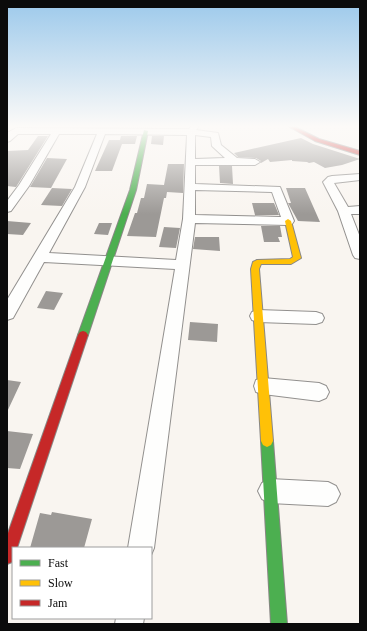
<svg xmlns="http://www.w3.org/2000/svg" width="367" height="631" viewBox="0 0 367 631" font-family="'Times New Roman',serif">
<style>
.building{fill:#9c9996}
.lines{fill:none;stroke-linecap:round;stroke-linejoin:round}
.street-casing{stroke:#92908e;stroke-width:2}
.fast-casing{stroke:#898785;stroke-width:2}
.slow-casing{stroke:#898785;stroke-width:2}
.jam-casing{stroke:#898785;stroke-width:2}
.street{fill:#fefefd;fill-rule:evenodd}
.fast{fill:#4caf50;fill-rule:evenodd}
.slow{fill:#ffc107;fill-rule:evenodd}
.jam{fill:#c62828;fill-rule:evenodd}
</style>
<rect width="100%" height="100%" fill="#f9f5f0"/>
<!-- building -->
<path class="building" d="M38 136H48L16 187 7 186V151L28 150Z
M121 136H137L135 144H122L112 171H95L109 140H120Z
M152 136H164L163 145 151 144Z
M301 138 313 144 360 159 342 165 325 168 314 162 309 163 307 162 292 161V160L270 162 268 159 261 163V161L256 158 238 157 234 153Z
M47 158 67 159 51 188 30 187Z
M168 164H184L183 193 167 192 166 198H164L156 237 127 236 135 213H137L141 198H144L147 184 164 185Z
M219 166H232L233 184 220 183Z
M52 188 72 189 62 206 41 205Z
M286 188H305L320 222 298 221 288 203H291Z
M252 203H274L279 215H255Z
M7 221 31 223 23 235 7 234Z
M99 223H112L108 235 94 234Z
M261 226H280L282 237H278L280 242H264Z
M164 227 180 228 176 248 159 247Z
M195 237H219L220 251 193 249Z
M46 291 63 293 54 310 37 308Z
M190 322 218 324 217 342 188 340Z
M7 380 21 382 7 412Z
M7 431 33 434 20 469 7 468Z
M52 512 92 519 84 548H30L40 513 51 515Z"/>
<g class="lines">
<!-- street casing -->
<g class="street-casing">
<path id="street" d="M191 126H199L196 130 218 133 221 145 237 158 255 159 260 162 255 165H195V184L280 187 294 221 292 224 288 225 195 223 154 548 151 555V548H128L175 269 44 262 13 318 7 320V300L75 187 97 134H59L29 186 11 211 7 212V201L19 185 51 134H18L10 141 7 142V133L16 128 189 129ZM105 134 187 135 183 219 176 260 49 253 85 187ZM195 135 211 137 212 146 225 158 195 159ZM195 190 272 192 281 217 195 215Z
M360 174V180L334 183 348 207 360 206V214H351L360 237V259L355 258 353 255 338 211 323 182 328 177 332 176Z
M258 310 316 312 322 314 324 318 322 322 316 324 258 322 252 320 250 316 252 312Z
M263 378 319 383 326 386 329 392 326 398 319 401 263 394 256 392 254 386 256 380Z
M270 479 328 482 336 486 340 494 336 502 328 506 270 503 262 499 258 491 262 483Z
M116 618H144L143 624H115Z"/>
</g>
<!-- fast casing -->
<g class="fast-casing">
<path id="fast" d="M144 130 148 131 136 190 88 335 86 338H80L78 335 130 190Z
M267 435 271 437 273 441 287 624H271L261 441 263 437Z"/>
</g>
<!-- slow casing -->
<g class="slow-casing">
<path id="slow" d="M288 219 291 221 301 258 291 264H261L259 269 273 441 271 445 267 447 263 445 261 441 251 269 253 262 257 260 290 259 293 257 285 221Z"/>
</g>
<!-- jam casing -->
<g class="jam-casing">
<path id="jam" d="M288 126H293L319 139 360 151V155L315 141Z
M83 331 86 332 88 335 17 548H13L12 562 7 564V536L78 335 80 332Z"/>
</g>
<!-- street -->
<use href="#street" class="street"/>
<!-- fast -->
<use href="#fast" class="fast"/>
<!-- slow -->
<use href="#slow" class="slow"/>
<!-- jam -->
<use href="#jam" class="jam"/>
</g>
<!-- sky -->
<linearGradient id="sky" x2="0" y2="1"><stop stop-color="#9cc9eb"/><stop offset="0.59" stop-color="#fcfaf8"/><stop offset="1" stop-color="#fcfaf8" stop-opacity="0"/></linearGradient>
<rect width="367" height="214" fill="url(#sky)"/>
<!-- border -->
<rect width="367" height="631" fill="none" stroke="#0b0b0b" stroke-width="16"/>
<!-- legend -->
<rect x="12" y="547" width="140" height="72" fill="#ffffff" stroke="#9d9d9d"/>
<rect x="20" y="560" width="20" height="6" fill="#4caf50" stroke="#9d9d9d"/>
<text x="48" y="567" font-size="12" fill="#0b0b0b">Fast</text>
<rect x="20" y="580" width="20" height="6" fill="#ffc107" stroke="#9d9d9d"/>
<text x="48" y="587" font-size="12" fill="#0b0b0b">Slow</text>
<rect x="20" y="600" width="20" height="6" fill="#c62828" stroke="#9d9d9d"/>
<text x="48" y="607" font-size="12" fill="#0b0b0b">Jam</text>
</svg>
